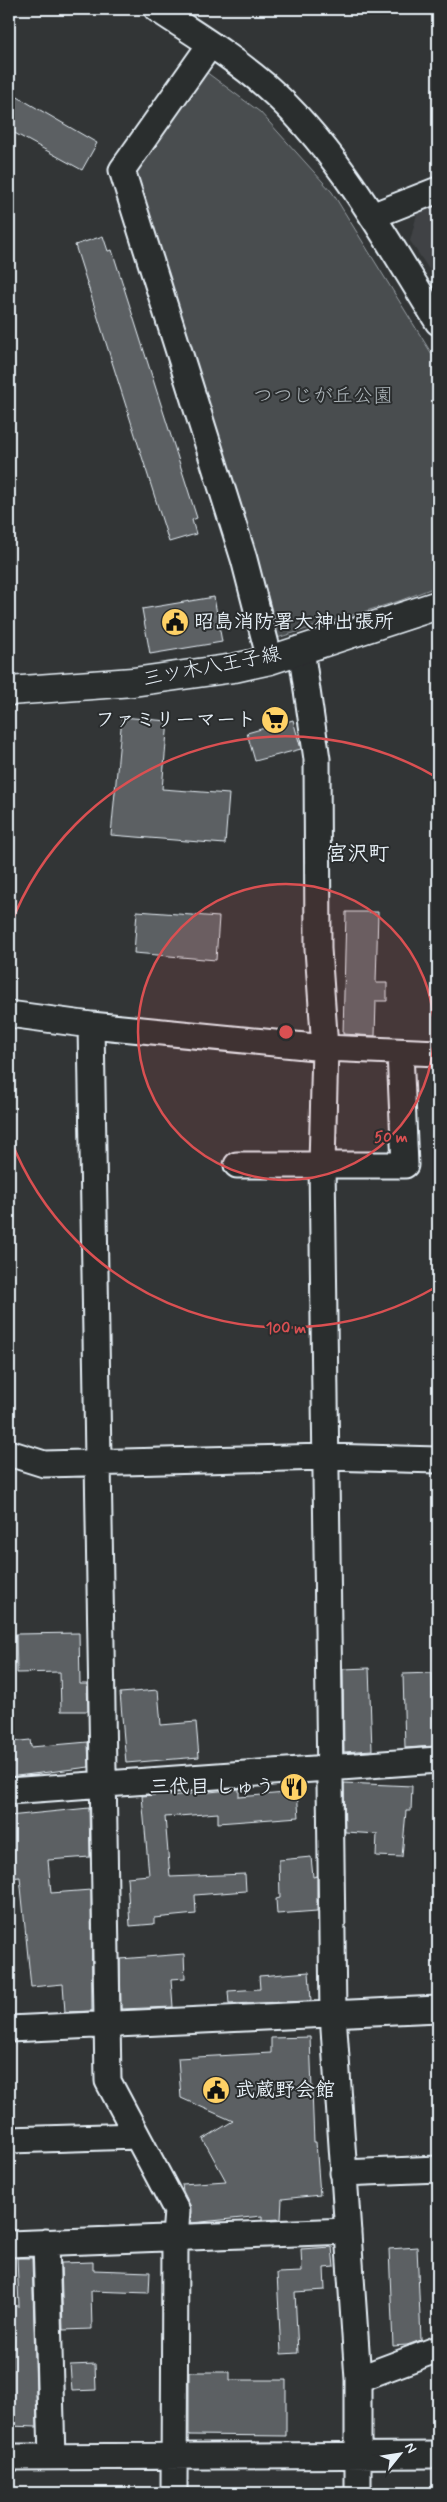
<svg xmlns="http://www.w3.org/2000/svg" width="447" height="2502" viewBox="0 0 447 2502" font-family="Mynerve,'Klee One',sans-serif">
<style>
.built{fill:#3f4244}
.green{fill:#494d4f;stroke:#989fa4}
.building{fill:#5c6063;stroke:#e8f1f8}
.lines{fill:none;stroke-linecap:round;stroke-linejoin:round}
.minor-casing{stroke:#e8f1f8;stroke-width:29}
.major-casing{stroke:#e8f1f8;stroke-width:31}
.minor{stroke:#2a2d2e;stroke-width:25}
.major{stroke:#2a2d2e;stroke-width:28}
.ring{fill:none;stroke:#da5052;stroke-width:2.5}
.labels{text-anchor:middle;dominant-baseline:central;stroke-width:4;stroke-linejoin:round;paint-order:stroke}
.park-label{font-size:20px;fill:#b0b8bd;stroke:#2a2d2e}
.poi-label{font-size:20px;font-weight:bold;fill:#e8f1f8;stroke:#2a2d2e;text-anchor:start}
.street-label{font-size:20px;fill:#e8f1f8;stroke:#2a2d2e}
.neighbourhood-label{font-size:21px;font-weight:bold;fill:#e8f1f8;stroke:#2a2d2e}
.centre{fill:#da5052;stroke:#2a2d2e;stroke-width:2.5}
.ring-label{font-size:15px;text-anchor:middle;font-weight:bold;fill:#da5052;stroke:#2a2d2e;stroke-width:4;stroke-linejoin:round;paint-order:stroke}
</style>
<rect width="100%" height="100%" fill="#323536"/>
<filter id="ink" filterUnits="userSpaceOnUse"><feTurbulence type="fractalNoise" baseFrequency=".02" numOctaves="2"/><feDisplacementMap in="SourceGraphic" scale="10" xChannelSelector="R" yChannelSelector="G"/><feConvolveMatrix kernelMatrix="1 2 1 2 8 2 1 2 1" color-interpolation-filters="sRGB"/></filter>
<g filter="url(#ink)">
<!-- built -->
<path class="built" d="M438 199V283L410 241 419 206Z"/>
<!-- green -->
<path class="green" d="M202 69 260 112 332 192 438 364V586L399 601 277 638 136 174Z"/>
<!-- building -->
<path class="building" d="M9 92 97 143 82 170 9 130Z
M103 236 108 251 112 250 197 518 192 520 196 534 169 542 75 245Z
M214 597 222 642 150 654 142 609Z
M122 717 168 721 162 789 229 794 225 844 111 835Z
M293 720 301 749 255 761 247 733Z
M137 911 219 917 216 960 134 953Z
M346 912H378L376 983H387V1001H376L375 1036 343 1034Z
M79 1633 80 1684H87L88 1711H61L60 1672 17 1673 16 1634Z
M369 1668 372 1750 344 1752 343 1669Z
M432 1673 434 1746 405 1748 403 1674Z
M158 1690 161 1725 196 1722 199 1757 126 1763 120 1693Z
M30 1740 31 1747 88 1742 89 1767 9 1777 11 1742Z
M344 1783 412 1786 411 1811H406L402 1857 376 1856 377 1834 345 1832Z
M239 1789V1797L297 1792 299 1817 218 1823V1813L165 1817 170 1877 245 1874 246 1891 195 1895 196 1914 154 1918V1924L130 1926 127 1877 149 1875 142 1796 169 1794 170 1796Z
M89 1808 90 1857 48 1860 51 1893 91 1890 92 2011 65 2012 63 1984 31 1987 20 1877 9 1878V1816Z
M311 1857 313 1877 317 1876V1911L277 1914 276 1899 280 1898 279 1860Z
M184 1954 185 1978 171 1979 173 2007 121 2009 120 1959Z
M309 1972 311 2001 229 2004 228 1991 260 1989 259 1976Z
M310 2037 314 2142H316L320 2195 282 2199 281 2219 262 2220V2216L191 2223 190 2205 183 2191 182 2184 226 2181 203 2139 233 2121 181 2098 178 2058 271 2053V2038Z
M332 2247 334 2267 324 2268 325 2290 295 2292 298 2353 281 2354 277 2273 302 2272 301 2249Z
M417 2247 421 2340 407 2345 393 2346 389 2249Z
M17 2258H32L37 2427 9 2426 10 2306H19Z
M93 2262V2270L150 2272 149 2293 91 2291 92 2329 63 2330 61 2263Z
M95 2364 96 2390 72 2391 70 2365Z
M189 2372H230V2380H286V2436L189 2435Z"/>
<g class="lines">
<!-- minor casing -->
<g class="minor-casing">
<path id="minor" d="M157 9C193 33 233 57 266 86 339 150 387 241 438 322
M210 45 122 170 244 559 270 660
M372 216 438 190
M301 649 317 759 318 949 325 1048 322 1164 333 2014 358 2379V2493
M9 1014 91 1025 325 1048 438 1053
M91 1025 108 2081 177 2211 175 2237 174 2493
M237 1165H405L400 1052
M9 1453 44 1464 326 1457 438 1460
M9 1791 438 1760
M9 2029 438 2009
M9 2140 137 2136
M343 2173 438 2169
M46 2242 52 2457
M9 2244 348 2231
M358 2379 438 2349
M9 2457 438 2455"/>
</g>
<!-- major casing -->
<g class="major-casing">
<path id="major" d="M9 691 133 682 234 668 270 660 438 605"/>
</g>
<!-- minor -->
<use href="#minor" class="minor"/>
<!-- major -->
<use href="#major" class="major"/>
</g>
</g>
<!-- distance rings -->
<circle cx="286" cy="1032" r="148" fill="#da5052" fill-opacity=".12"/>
<g class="ring">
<circle cx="286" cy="1032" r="148"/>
<path d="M436 1287A296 296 0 0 1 10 1138M10 926A296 296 0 0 1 436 777"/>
</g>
<!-- icons -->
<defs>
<g id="civic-disc" transform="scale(1.4375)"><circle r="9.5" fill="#ffd166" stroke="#2a2d2e"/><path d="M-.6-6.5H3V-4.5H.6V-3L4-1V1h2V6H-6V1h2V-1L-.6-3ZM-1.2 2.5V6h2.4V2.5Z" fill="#111"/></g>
<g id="supermarket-disc" transform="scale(1.4375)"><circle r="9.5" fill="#ffd166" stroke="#2a2d2e"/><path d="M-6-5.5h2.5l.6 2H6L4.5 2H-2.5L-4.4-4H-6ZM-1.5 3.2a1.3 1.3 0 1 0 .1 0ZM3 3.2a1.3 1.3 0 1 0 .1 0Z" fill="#111"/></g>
<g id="restaurant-disc" transform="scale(1.4375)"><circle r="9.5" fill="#ffd166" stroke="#2a2d2e"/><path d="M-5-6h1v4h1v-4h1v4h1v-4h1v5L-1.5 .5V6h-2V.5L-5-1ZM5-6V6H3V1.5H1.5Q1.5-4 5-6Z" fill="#111"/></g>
</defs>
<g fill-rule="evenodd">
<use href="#civic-disc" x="175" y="622"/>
<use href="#supermarket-disc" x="275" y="720"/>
<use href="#restaurant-disc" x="294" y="1787"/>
<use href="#civic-disc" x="216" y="2090"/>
</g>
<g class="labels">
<!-- park labels -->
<g class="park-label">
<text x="323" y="396">つつじが丘公園</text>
</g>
<!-- poi labels -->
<g class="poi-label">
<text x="194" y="622">昭島消防署大神出張所</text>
<text x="256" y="720" text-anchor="end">ファミリーマート</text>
<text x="275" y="1787" text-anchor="end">三代目 しゅう</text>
<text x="235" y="2090">武蔵野会館</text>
</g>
<!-- street labels -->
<g class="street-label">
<text transform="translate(212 667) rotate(-11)">三ツ木八王子線</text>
</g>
<!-- neighbourhood labels -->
<g class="neighbourhood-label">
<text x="358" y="854">宮沢町</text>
</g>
</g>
<circle cx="286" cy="1032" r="8" class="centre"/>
<g class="ring-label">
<text x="391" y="1142">50 m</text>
<text x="286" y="1333">100 m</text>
</g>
<!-- margin -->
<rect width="447" height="2502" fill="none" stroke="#2a2d2e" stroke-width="30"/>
<rect x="15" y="15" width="417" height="2472" fill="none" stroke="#e8f1f8" stroke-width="2" filter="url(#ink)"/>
<!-- north arrow -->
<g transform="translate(400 2454) rotate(60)" stroke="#2a2d2e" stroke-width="4" paint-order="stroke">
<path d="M0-4L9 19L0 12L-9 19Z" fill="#e8f1f8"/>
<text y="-8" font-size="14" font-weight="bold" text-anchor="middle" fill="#e8f1f8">N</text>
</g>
</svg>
